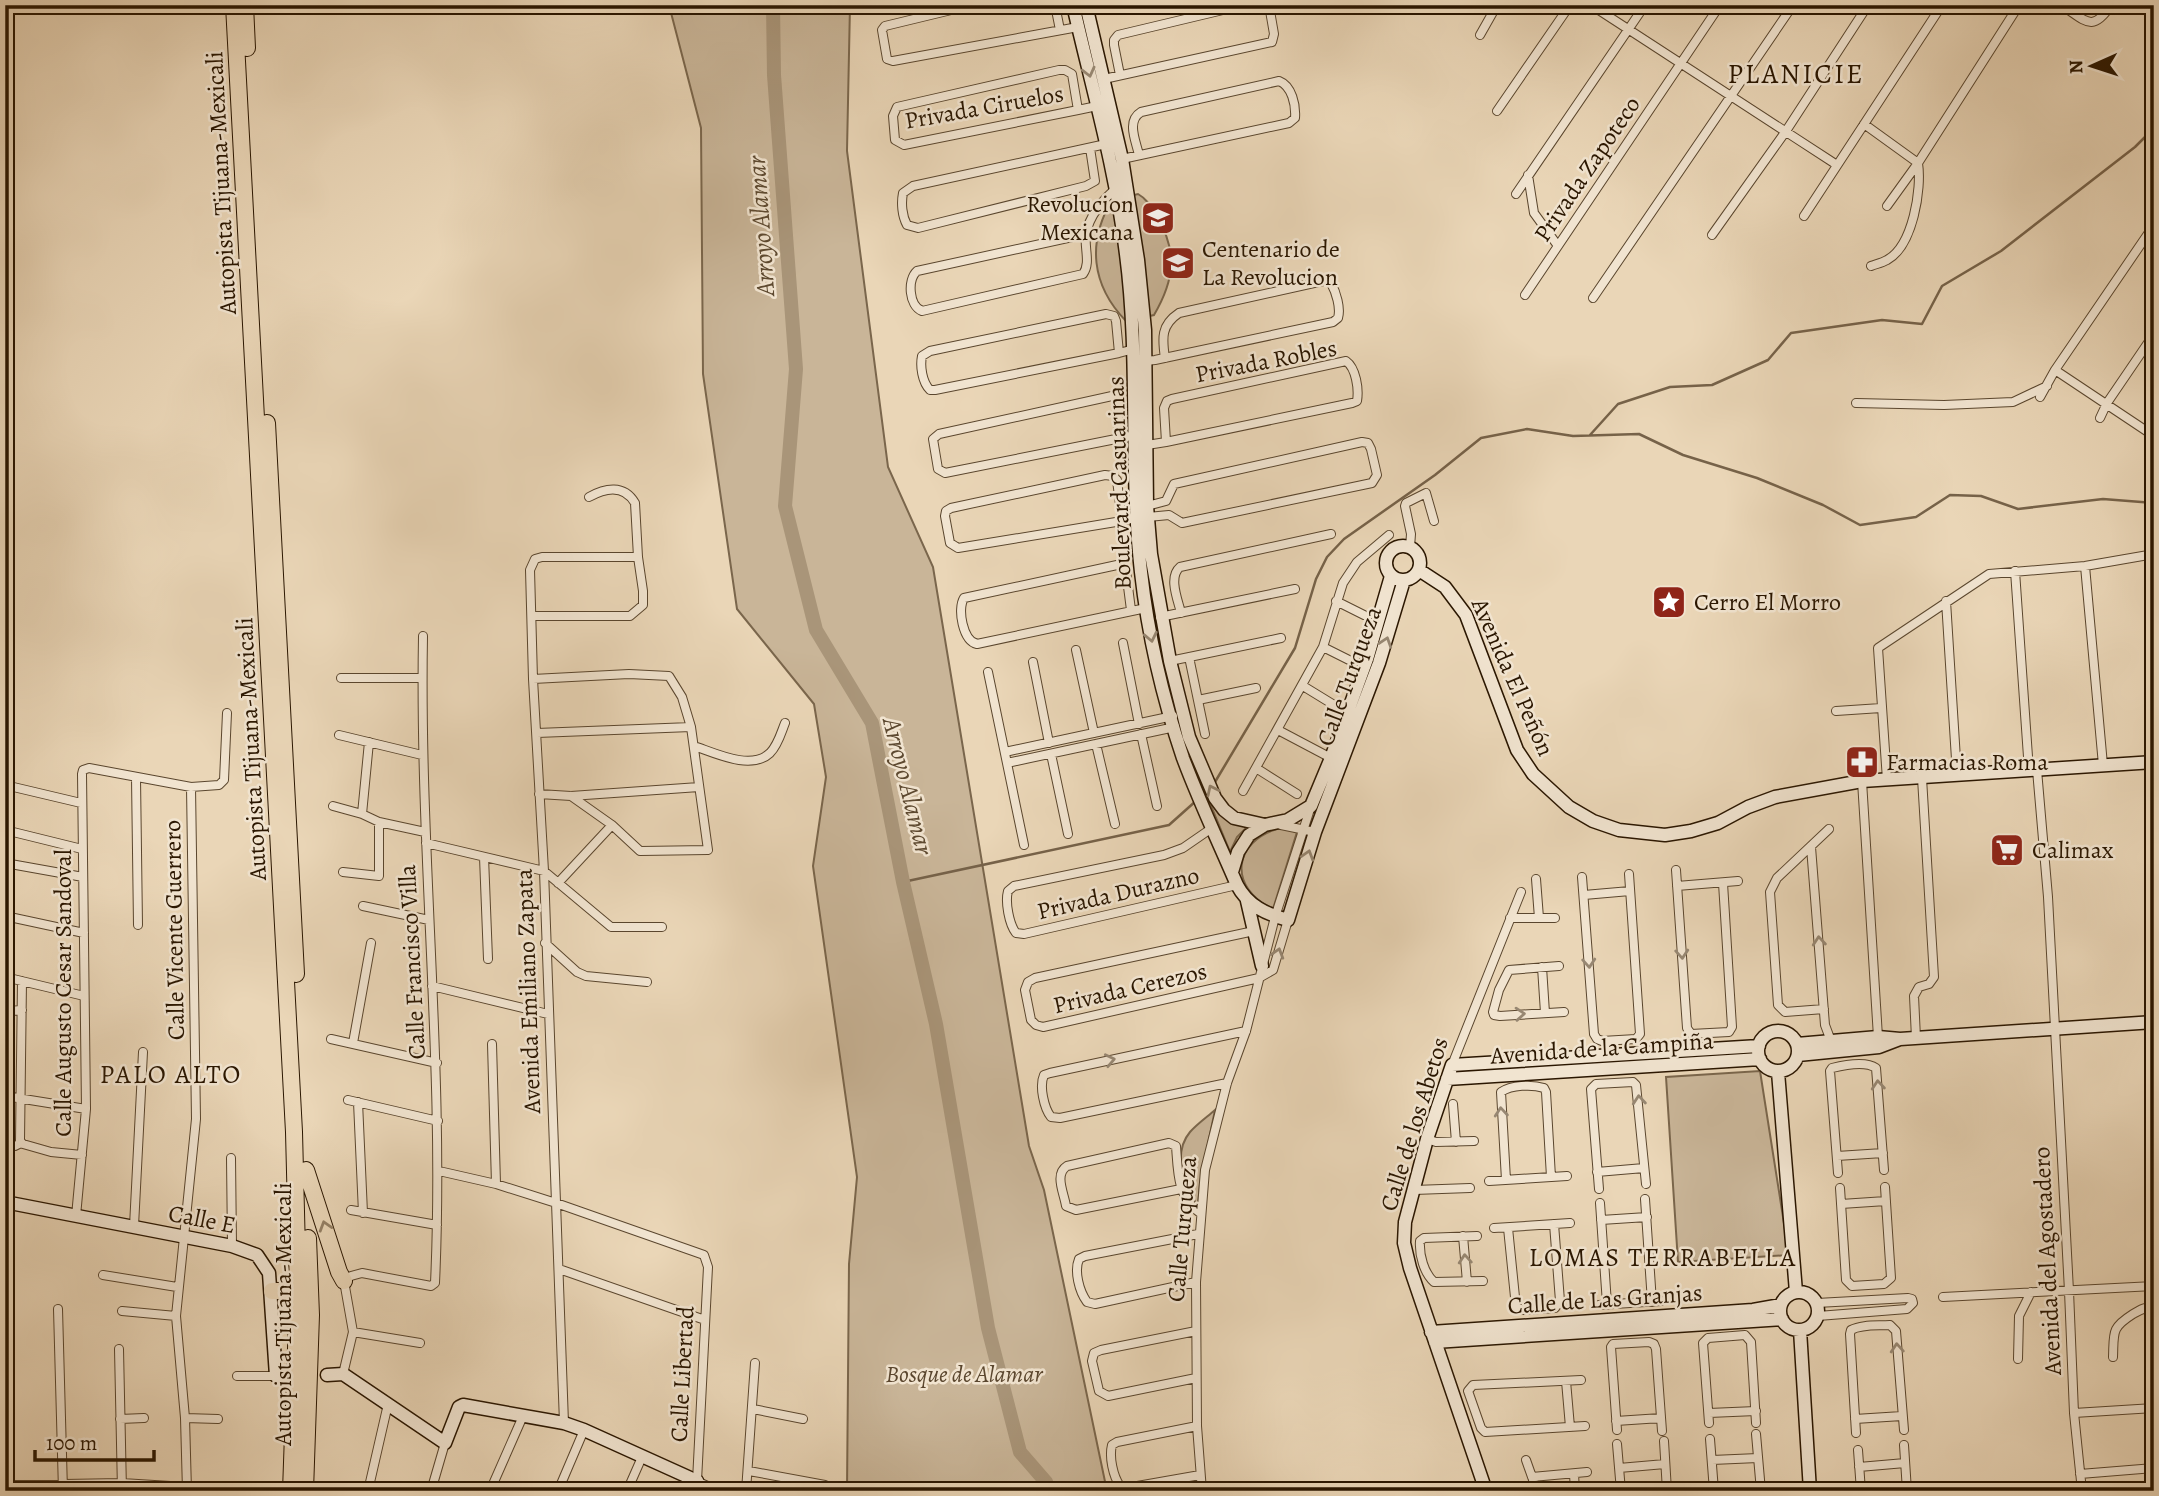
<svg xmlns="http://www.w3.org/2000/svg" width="2159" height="1496" viewBox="0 0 2159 1496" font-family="Alegreya,serif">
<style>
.green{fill:#c9b598;stroke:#7a664c;stroke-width:2}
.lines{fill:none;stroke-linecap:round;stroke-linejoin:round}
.stream{stroke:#766249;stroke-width:2.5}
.river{stroke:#a99579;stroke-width:14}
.street-casing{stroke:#5a462e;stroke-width:10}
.secondary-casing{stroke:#2a1600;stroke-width:15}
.highway-casing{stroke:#2a1600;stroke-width:18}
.street{stroke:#f1e4d0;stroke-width:8}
.secondary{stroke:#f1e4d0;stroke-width:12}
.highway{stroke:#ead6b7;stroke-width:16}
.oneway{stroke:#978772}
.oneway2{stroke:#948065}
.labels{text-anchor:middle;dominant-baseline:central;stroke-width:5;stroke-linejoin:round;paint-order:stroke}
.street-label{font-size:24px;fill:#2a1600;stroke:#f1e4d0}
.poi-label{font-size:24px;fill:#2a1600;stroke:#f1e4d0;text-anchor:start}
.park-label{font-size:24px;font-style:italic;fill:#5a462e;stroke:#f1e4d0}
.water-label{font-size:26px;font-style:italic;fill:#5d4930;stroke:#f1e4d0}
.neighbourhood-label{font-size:26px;letter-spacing:2px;fill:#2a1600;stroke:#f1e4d0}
.quarter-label{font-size:28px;letter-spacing:2px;fill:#2a1600;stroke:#f1e4d0}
</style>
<rect width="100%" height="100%" fill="#ead6b7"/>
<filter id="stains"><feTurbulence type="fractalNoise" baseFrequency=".00286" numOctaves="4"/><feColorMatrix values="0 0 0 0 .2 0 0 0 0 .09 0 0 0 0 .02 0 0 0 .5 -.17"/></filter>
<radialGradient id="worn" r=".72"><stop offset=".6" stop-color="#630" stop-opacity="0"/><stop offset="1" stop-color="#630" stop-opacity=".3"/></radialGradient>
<!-- green -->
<path class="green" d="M669 5H850L847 151 888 467 933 567 1029 1146 1044 1190 1107 1491H847L849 1264 857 1177 813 866 826 777 814 704 737 609 703 374 701 128Z
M1138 194C1147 199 1151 207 1156 215 1178 251 1175 279 1154 315L1126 321C1091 285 1087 242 1112 200Z
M1196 761 1216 805 1247 827 1237 837 1230 852 1193 762Z
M1280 828 1297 832 1273 909C1228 888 1232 841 1280 828Z
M1760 1071 1789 1255 1678 1262 1666 1077Z
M1215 1110 1200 1183 1198 1205C1182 1189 1173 1152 1190 1132 1197 1124 1207 1117 1215 1110Z"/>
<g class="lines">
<!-- stream -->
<path class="stream" d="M1590 435 1618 404 1670 387 1712 385 1768 360 1791 333 1882 320 1922 324 1942 286 2001 251 2135 147 2154 128
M1215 782 1295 648 1316 579 1327 557 1344 539 1435 475 1481 438 1527 429 1573 436 1639 434 1683 455 1757 478 1823 505 1860 525 1916 517 1950 495 1981 496 2018 509 2103 499 2154 503
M903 882 1169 825 1197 800"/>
<!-- river -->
<path class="river" d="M773 5 774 75 796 369 785 506 816 630 872 723 903 882 936 1024 988 1328 1020 1452 1046 1482 1049 1491"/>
<!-- street casing -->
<g class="street-casing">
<path id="street" d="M972 5 885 26 882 30 887 59 893 61 1078 27
M1055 5 1060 30
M1591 5 1837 165
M2061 5C2085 20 2092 34 2111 5
M1480 35 1497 5
M1120 75 1114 45V40L1118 35 1244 5
M1104 79 1272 42 1274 34 1269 5
M1078 110 1072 74 1065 70H1059L897 107 893 116 895 140 904 145 1078 110 1097 106
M1497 111 1570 5
M1864 124 1918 163C1922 189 1913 246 1887 260 1882 263 1876 264 1871 266
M1090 148 1095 181 1086 186 918 228 907 225C902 216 901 203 903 193L913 186 1106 144
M1122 159 1289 123 1295 118C1296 105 1292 86 1279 81L1141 112C1126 121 1136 141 1139 155
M1528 175 1534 213 1558 246
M1516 194 1645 5
M1887 206 1918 163 2019 5
M1804 216 1942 5
M1086 234 917 271C907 280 909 306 922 311L1083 274C1091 263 1084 248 1086 235 1088 217 1104 198 1117 188
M1712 235 1786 131 1868 5
M1525 295 1720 5
M1593 298 1793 5
M1119 353 1116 321 1114 316 1106 314 930 351 922 356C920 366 922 382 930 390H935L1119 353 1134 349
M1146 361 1155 360 1333 322 1338 318C1341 308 1336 292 1331 283L1323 281 1179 313C1161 325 1162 338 1165 358
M2055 370 2154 436
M2040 397 2055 370 2154 225
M1856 403 1944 405 2013 402 2047 386
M2100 418 2107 403 2154 334
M1119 437 1118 400 1112 396 939 434 933 439 938 469 945 473 1136 435
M1147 445 1166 442 1352 403 1357 401C1359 389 1356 368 1346 361L1172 399 1167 401 1164 408 1166 442
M2151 460 2154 457
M1147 506 1166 501 1174 484 1362 442 1368 443 1371 449 1377 475 1372 483 1182 523 1169 515 1148 517
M1122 521 1117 480 1113 476 1105 475 951 508 946 511 945 516 950 543 958 548 1122 521 1138 517
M1410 547 1411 534 1405 506 1406 503 1426 493 1434 521
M2085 566 2103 765
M2015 571 2029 771
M1336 601 1364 615
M1946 601 1957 775
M1131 610 1126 571 1123 566 1117 565 964 598C957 609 963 641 977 644L1146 608
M1181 613C1178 600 1168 577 1180 567L1331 534
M532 616H630L643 605V591L638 557 635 503C624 484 605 488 589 497
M1160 617 1295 589
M1123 643 1139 724
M1323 647 1351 661
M1076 650 1094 733
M1189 657 1205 734
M1170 661 1281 638
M1033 662 1049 743
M988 672 1024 845
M341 678H422
M533 679 629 674 669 676 682 697 691 727 708 850 640 851 612 825 571 796
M1303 686 1334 705
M1198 700 1256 688
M1836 711 1881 708
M1278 730 1331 758
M537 733 691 727
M1141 734 1157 806
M339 735 422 755
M1096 744 1115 824
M694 746C715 753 751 771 770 753 778 745 781 733 785 723
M1005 752 1173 716
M1051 754 1068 834
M1007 763 1175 727
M1256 768 1297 794
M2037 770 2048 897 2069 1291 2074 1413 2082 1491
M136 778 138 925
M1887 780 1878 648 1989 574 2085 566 2154 554
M1862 781 1878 1037
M5 785 81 803
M1243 791 1323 647 1343 583 1357 562 1389 535
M539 794 571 796 699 787
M333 806 362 814 379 822 425 832
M362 814 369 742
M1281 825 1315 832
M1212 828 1183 848 1164 855 1014 886 1008 891C1005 902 1009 924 1016 933L1024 934 1237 885
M5 830 82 849
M426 843 544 871 611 927H662
M1811 847 1825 1025 1831 1041
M484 857 488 959
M5 863 83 877
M1676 870 1687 1028 1691 1034 1729 1032 1732 1027 1723 883
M343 872 379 876V822
M1582 877 1594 1034 1597 1039 1602 1041 1636 1039 1640 1034 1629 874
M1536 879 1539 918
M558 883 612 825
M1677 886 1738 881
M1584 895 1630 891
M363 906 429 920
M5 916 84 933
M1510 918H1555
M1254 931 1035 978 1028 982 1025 990 1031 1020 1036 1025 1043 1027 1259 978 1273 970 1288 920
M545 943 577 972 586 976 647 982
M1559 966 1509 970 1499 990 1493 1012 1494 1015 1500 1016 1564 1012
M1542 967 1545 1013
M5 977 84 996
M22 981 20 1141 23 1144 51 1152 82 1155
M432 986 548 1014
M1824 1009 1785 1012 1778 1005 1770 892 1777 878 1829 829
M5 1011 22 1010
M1916 1038 1914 996 1919 987 1929 984 1934 977 1922 778
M331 1039 437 1063
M353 1043 371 943
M492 1044 496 1184
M1452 1065 1521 892
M1227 1083 1060 1118 1051 1117C1044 1108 1039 1086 1044 1075L1050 1073 1246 1031
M5 1096 86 1109
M348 1100 438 1121
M358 1102 363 1213
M1453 1104 1456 1142
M1427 1139 1436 1142 1474 1141
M5 1146H15L21 1143
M1837 1156 1883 1153
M231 1158 232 1246
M439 1171 496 1184 556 1203 704 1255 708 1267 697 1481 718 1491
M1597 1172 1644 1168
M1838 1173 1830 1071 1832 1068C1844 1065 1866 1061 1876 1068L1884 1170
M1506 1180 1501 1092C1511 1085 1532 1084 1544 1088L1546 1092 1551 1177
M1489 1181 1567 1176
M1840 1188 1846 1280 1852 1286 1884 1284 1891 1278 1885 1187
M1181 1189 1076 1210 1066 1206C1064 1193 1054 1174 1067 1166L1169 1143 1176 1146C1178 1171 1177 1198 1200 1213
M1599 1189 1591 1089 1596 1084 1633 1082 1636 1085 1646 1184
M1414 1190 1470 1188
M1645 1199 1652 1302
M1600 1203 1607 1304
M1841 1204 1886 1201
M351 1210 437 1225
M76 1216 86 1109 82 774 83 770 89 768 191 787 219 785 224 780 227 713
M1601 1220 1647 1217
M134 1226 143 1052
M1494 1228 1570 1223
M1508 1228 1516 1307 1523 1310 1555 1308 1560 1301 1554 1224
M1463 1236 1467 1282
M1477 1236 1424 1238 1420 1241C1419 1255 1424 1273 1434 1282L1483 1281
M559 1269 705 1320
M103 1275 177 1287
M1196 1282 1095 1304 1087 1302C1079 1291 1074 1271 1079 1259L1085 1256 1198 1234
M1943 1297 2154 1286
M1817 1303 1908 1298 1912 1299 1913 1303 1907 1309 1818 1316
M1599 1305 1661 1301
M58 1309 63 1491
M122 1311 176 1316
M1196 1331 1101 1350 1094 1353 1092 1361 1099 1391 1108 1396 1196 1378
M353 1332 420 1343
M119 1349 122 1491
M2113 1357C2114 1332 2111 1328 2133 1314 2140 1310 2145 1307 2154 1306
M2018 1359 2019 1316 2031 1292
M343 1374 353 1332 344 1281 351 1276 362 1273 431 1286 435 1283C445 1067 419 852 423 636
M237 1376H276
M1581 1380 1473 1385 1468 1391 1481 1428 1485 1432 1585 1426
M1566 1381 1570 1427
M753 1409 803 1419
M1709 1413 1756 1411
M2074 1413 2154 1408
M185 1418 218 1419
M120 1419 144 1418
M1855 1419 1902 1416
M1616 1421 1661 1418
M564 1423 544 871 533 679 530 570 535 559 542 557H638
M1709 1423 1703 1343 1708 1338 1745 1335 1751 1342 1756 1423
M1197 1426 1117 1442 1112 1445C1109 1457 1113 1476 1120 1486L1126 1488 1200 1475
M1617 1430 1611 1347 1613 1344 1649 1342 1654 1344 1656 1349 1662 1431
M1856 1433 1850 1334 1851 1330C1862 1324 1878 1326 1890 1325L1896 1331 1904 1430
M1756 1434 1761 1491
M1710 1439 1714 1491
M1664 1441 1667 1491
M1617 1444 1621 1491
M1904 1445 1907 1491
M1858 1450 1861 1491
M1526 1460 1537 1491
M1712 1460 1758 1458
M1859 1467 1905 1463
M1619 1468 1665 1464
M749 1471 825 1485
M1574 1474 1575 1491
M2080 1474 2154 1468
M1532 1477 1587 1472
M5 1485 122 1483 235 1490
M187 1491 185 1418 176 1316 196 1119 191 787
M368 1491 388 1404
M431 1491 445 1443
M490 1491 523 1416
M558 1491 584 1430
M627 1491 642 1457
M746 1491 755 1363
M1202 1491 1197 1426 1196 1282 1205 1170 1227 1083 1246 1031 1275 917 1311 806"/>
</g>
<!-- secondary casing -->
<g class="secondary-casing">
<path id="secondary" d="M1073 5C1092 88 1116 170 1126 254 1140 360 1129 467 1141 572 1148 635 1163 699 1183 758 1199 801 1219 843 1237 885 1248 906 1266 914 1288 920L1315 832 1379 663 1404 580
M1086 5 1122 159 1138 260 1145 330 1147 506 1151 554 1170 661 1189 737 1215 798 1224 810 1234 818 1265 825
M1386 563a17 17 0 1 1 34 0a17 17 0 1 1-34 0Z
M1419 570 1445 587 1466 615 1517 750 1533 774 1569 807 1593 821 1619 830 1665 835 1691 831 1718 823 1748 807 1775 797 1862 781 2154 762
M1232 872 1238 852 1249 835 1265 825 1288 820 1311 806 1331 758 1367 659 1391 576
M1247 901 1262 966
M1758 1051a20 20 0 1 1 40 0a20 20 0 1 1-40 0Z
M1797 1044 1878 1037 1900 1039 2154 1022
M1798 1055 1879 1047 1900 1039
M1778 1072 1796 1292
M1447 1079 1760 1059
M5 1202 232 1246 257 1255 269 1273 276 1376H285
M1780 1311a19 19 0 1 1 38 0a19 19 0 1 1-38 0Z
M1800 1330 1810 1491
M1431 1332 1753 1310 1781 1305
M1435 1342 1782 1319
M327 1375 343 1374 445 1443 459 1407 463 1405 564 1423 584 1430 697 1481 694 1491
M1486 1491 1410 1268 1404 1243 1405 1222 1427 1139 1452 1065 1759 1046"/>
</g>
<!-- highway casing -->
<g class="highway-casing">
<path id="highway" d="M234 5 294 1132 298 1291 291 1491
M245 5 247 48
M267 423 296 974
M306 1170 339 1272 344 1281
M272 1291H298
M305 1491 311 1315 308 1238"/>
</g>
<!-- street -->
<use href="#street" class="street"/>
<!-- secondary -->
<use href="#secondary" class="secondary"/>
<!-- highway -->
<use href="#highway" class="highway"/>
</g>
<!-- one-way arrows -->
<defs><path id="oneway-chevron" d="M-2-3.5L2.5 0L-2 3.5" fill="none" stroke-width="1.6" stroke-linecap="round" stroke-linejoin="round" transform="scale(1.75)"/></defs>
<g class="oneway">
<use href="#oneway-chevron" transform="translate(1089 72) rotate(76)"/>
<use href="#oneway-chevron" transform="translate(1151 637) rotate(78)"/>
<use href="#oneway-chevron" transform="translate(1386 642) rotate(-72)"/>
<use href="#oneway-chevron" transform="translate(1212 790) rotate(-116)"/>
<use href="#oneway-chevron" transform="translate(1308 855) rotate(-73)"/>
<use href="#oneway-chevron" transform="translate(1819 941) rotate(-95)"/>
<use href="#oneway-chevron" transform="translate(1278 953) rotate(-73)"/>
<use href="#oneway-chevron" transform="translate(1682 954) rotate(86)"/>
<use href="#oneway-chevron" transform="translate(1589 963) rotate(86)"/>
<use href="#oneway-chevron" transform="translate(1520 1014) rotate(-4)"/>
<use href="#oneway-chevron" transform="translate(1110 1060) rotate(-12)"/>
<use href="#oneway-chevron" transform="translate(1878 1085) rotate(-95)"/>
<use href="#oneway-chevron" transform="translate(1639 1100) rotate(-95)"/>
<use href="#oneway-chevron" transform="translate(1501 1112) rotate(-95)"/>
<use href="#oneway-chevron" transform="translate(1465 1259) rotate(-94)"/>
<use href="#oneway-chevron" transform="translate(1897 1348) rotate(-94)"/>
</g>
<use class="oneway2" href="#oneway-chevron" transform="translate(325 1226) rotate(-107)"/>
<!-- icons -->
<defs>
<g id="school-square" transform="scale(1.75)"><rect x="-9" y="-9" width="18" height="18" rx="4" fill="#8f2418" stroke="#f1e4d0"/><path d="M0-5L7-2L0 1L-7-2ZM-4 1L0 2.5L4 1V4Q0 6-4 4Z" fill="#fff"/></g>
<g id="sight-square" transform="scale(1.75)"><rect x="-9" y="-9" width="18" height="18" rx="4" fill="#8f2418" stroke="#f1e4d0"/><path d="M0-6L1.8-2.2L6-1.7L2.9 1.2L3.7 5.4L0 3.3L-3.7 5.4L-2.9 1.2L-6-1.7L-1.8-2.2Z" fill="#fff"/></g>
<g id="pharmacy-square" transform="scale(1.75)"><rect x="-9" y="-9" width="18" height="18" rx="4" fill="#8f2418" stroke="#f1e4d0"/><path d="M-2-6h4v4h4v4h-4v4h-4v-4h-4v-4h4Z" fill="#fff"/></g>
<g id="supermarket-square" transform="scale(1.75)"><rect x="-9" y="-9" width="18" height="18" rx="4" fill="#8f2418" stroke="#f1e4d0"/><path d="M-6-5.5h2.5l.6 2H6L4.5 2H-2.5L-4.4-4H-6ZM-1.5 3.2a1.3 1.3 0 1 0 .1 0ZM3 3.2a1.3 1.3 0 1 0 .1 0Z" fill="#fff"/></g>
</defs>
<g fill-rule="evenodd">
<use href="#school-square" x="1158" y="218"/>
<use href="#school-square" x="1178" y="263"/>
<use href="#sight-square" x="1669" y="602"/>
<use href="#pharmacy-square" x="1862" y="762"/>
<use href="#supermarket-square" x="2007" y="850"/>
</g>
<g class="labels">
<!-- street labels -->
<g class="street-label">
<text transform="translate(984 107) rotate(-10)">Privada Ciruelos</text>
<text transform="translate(1587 169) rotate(-56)">Privada Zapoteco</text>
<text transform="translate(221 183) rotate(-93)">Autopista Tijuana-Mexicali</text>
<text transform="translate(1266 361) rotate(-11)">Privada Robles</text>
<text transform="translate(1119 483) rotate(-92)">Boulevard Casuarinas</text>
<text transform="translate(1349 676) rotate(-70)">Calle Turqueza</text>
<text transform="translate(1513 677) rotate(66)">Avenida El Peñón</text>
<text transform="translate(251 749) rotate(-93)">Autopista Tijuana-Mexicali</text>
<text transform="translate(1118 893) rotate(-13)">Privada Durazno</text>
<text transform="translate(174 930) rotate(-91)">Calle Vicente Guerrero</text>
<text transform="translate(412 962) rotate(-93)">Calle Francisco Villa</text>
<text transform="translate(1130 988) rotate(-13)">Privada Cerezos</text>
<text transform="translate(528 991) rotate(-92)">Avenida Emiliano Zapata</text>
<text transform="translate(63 993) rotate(-90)">Calle Augusto Cesar Sandoval</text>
<text transform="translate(1602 1048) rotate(-4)">Avenida de la Campiña</text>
<text transform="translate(1414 1124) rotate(-73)">Calle de los Abetos</text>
<text transform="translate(202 1219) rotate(11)">Calle E</text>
<text transform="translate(1182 1229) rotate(-85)">Calle Turqueza</text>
<text transform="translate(2047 1261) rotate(-93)">Avenida del Agostadero</text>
<text transform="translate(1605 1299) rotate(-4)">Calle de Las Granjas</text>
<text transform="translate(283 1314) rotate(-90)">Autopista Tijuana-Mexicali</text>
<text transform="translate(682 1374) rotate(-87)">Calle Libertad</text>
</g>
<!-- poi labels -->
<g class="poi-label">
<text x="1134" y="204" text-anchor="end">Revolucion<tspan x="1134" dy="28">Mexicana</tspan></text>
<text x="1202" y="249">Centenario de<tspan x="1202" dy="28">La Revolucion</tspan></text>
<text x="1694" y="602">Cerro El Morro</text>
<text x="1886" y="762">Farmacias Roma</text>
<text x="2032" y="850">Calimax</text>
</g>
<!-- park labels -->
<g class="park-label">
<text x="964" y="1374">Bosque de Alamar</text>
</g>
<!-- water labels -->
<g class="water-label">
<text transform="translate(761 226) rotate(-94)">Arroyo Alamar</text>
<text transform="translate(908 786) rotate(76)">Arroyo Alamar</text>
</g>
<!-- neighbourhood labels -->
<g class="neighbourhood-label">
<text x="171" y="1074">PALO ALTO</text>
<text x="1663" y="1257">LOMAS TERRABELLA</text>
</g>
<!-- quarter labels -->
<g class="quarter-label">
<text x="1796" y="74">PLANICIE</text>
</g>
</g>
<!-- margin -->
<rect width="2159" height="1496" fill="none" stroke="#ead6b7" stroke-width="28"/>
<rect x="7" y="7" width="2145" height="1482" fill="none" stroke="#2a1600" stroke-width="3.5"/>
<rect x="14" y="14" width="2131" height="1468" fill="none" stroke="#2a1600" stroke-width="2"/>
<!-- north arrow -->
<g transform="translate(2092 66) rotate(267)" stroke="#f1e4d0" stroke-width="5" paint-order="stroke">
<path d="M0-5L12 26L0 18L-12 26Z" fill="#2a1600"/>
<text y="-10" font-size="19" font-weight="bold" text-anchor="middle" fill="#2a1600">N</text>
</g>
<!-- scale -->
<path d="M35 1450v10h119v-10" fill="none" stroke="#2a1600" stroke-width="3.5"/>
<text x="46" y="1450" font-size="21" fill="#2a1600" stroke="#f1e4d0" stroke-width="5" paint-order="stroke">100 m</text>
<rect width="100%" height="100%" filter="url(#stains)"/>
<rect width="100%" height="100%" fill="url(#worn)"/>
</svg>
